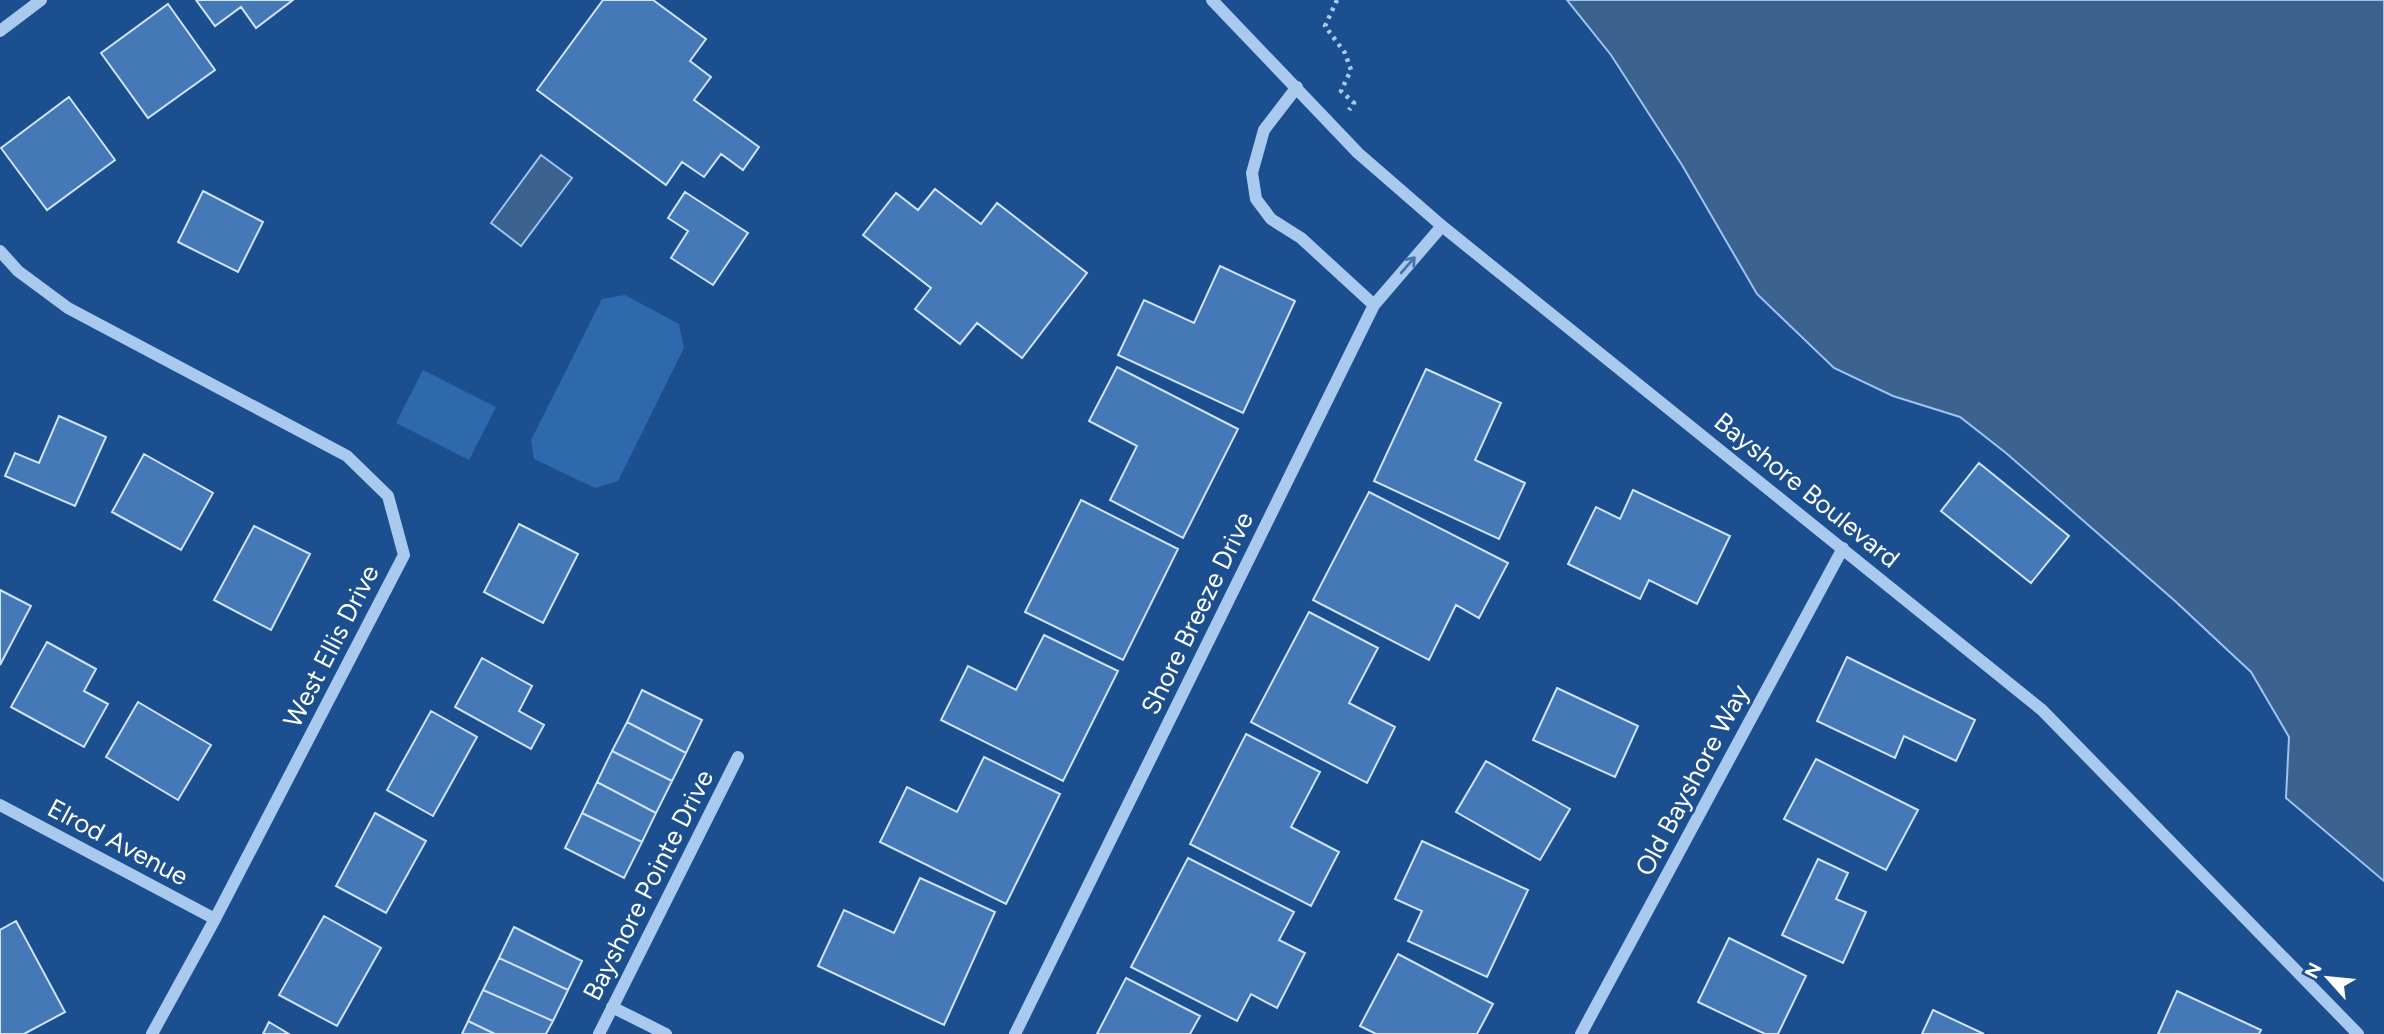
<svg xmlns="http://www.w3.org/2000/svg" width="2384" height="1034" viewBox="0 0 2384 1034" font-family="Figtree,sans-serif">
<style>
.green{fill:#2e69ad}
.water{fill:#3c6290;stroke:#9cc4f0;stroke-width:2}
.building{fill:#4478b7;stroke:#cfe3fa;stroke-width:2}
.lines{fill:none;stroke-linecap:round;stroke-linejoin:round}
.path{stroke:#a9c9ee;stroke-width:4.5;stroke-dasharray:3.5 5;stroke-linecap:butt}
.minor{stroke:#a9c9ee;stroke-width:12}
.oneway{stroke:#4674ac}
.labels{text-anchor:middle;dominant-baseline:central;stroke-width:6;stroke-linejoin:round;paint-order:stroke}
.street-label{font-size:26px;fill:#fff;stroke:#1b4f8f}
</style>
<rect width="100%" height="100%" fill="#1b4f8f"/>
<!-- green -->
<path class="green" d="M625 295 679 324 684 348 618 481 595 488 534 459 531 440 602 299Z
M423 370 496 407 469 460 396 423Z"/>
<!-- water -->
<path class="water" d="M1567 0H2384V881L2286 798 2289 737 2251 672 2175 601 2006 453 1960 417 1893 396 1834 368 1757 294 1682 165 1611 55Z
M541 155 572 178 521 246 491 223Z"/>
<!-- building -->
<path class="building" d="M196 0H293L256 28 241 7 215 26Z
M603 0H653L706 39 690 61 711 77 694 100 759 147 743 170 721 154 704 177 682 162 666 185 537 90Z
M168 4 215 70 148 118 101 53Z
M69 97 115 160 47 210 1 148Z
M935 189 981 224 997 203 1087 273 1022 358 977 323 960 344 915 309 931 288 863 235 896 193 918 210Z
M203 191 263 222 238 272 178 242Z
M685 192 748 233 713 285 671 258 688 231 668 218Z
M1220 266 1295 301 1243 413 1118 355 1144 300 1194 323Z
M1117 367 1238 429 1183 538 1110 500 1137 446 1089 421Z
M1426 369 1501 403 1475 460 1525 483 1499 539 1374 481Z
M59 416 106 437 75 506 5 476 15 453 39 463Z
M144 454 213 493 181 550 112 512Z
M1979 463 2069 536 2031 583 1941 511Z
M1633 490 1730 536 1697 604 1649 580 1640 599 1568 564 1596 507 1620 519Z
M1369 492 1508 563 1479 618 1456 605 1429 660 1313 600Z
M1081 500 1178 549 1123 660 1025 612Z
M519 524 578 554 543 623 484 592Z
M254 526 310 554 271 630 214 600Z
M0 590 31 606 0 665Z
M1309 612 1378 648 1349 703 1395 727 1367 783 1251 722Z
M1044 635 1118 671 1063 781 941 720 968 666 1016 690Z
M47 642 96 669 84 691 108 704 84 747 11 707Z
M1847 657 1975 720 1956 761 1904 736 1895 758 1817 721Z
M482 658 532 686 519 711 544 725 531 749 455 707Z
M1557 688 1638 726 1615 777 1533 740Z
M642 690 702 720 686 753 627 722Z
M138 702 211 745 178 800 106 757Z
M431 711 477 737 433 816 387 790Z
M627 722 686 753 672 781 612 751Z
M1246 734 1320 772 1291 827 1339 852 1311 906 1190 844Z
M612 751 672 781 656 813 597 782Z
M984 757 1060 794 1006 904 880 842 907 787 957 812Z
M1816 759 1918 810 1886 870 1784 819Z
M1486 761 1570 809 1540 860 1456 812Z
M597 782 656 813 642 842 582 813Z
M375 813 426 841 386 913 336 886Z
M582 813 642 842 624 878 565 848Z
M1422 841 1528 890 1487 977 1408 941 1422 911 1395 899Z
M1188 858 1294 912 1279 940 1305 953 1277 1008 1251 994 1237 1021 1131 967Z
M1818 859 1848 873 1836 899 1866 912 1843 963 1782 935Z
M920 878 995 912 944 1025 818 966 844 910 894 933Z
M324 916 381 948 337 1026 279 995Z
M16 921 65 1012 24 1034H0V930Z
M514 927 582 961 568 990 499 958Z
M1729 938 1806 976 1778 1034H1765L1698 1002Z
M1398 954 1493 1004 1477 1034H1376L1360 1026Z
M499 958 568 990 553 1021 483 990Z
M1126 978 1200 1016 1190 1034H1097Z
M483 990 553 1021 546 1034H495L468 1021Z
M2177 991 2261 1030 2259 1034H2158Z
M1933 1010 1984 1034H1922Z
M468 1021 495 1034H462Z
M269 1022 289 1034H263Z"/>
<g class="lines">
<!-- path -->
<path class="path" d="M1337 0 1325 26 1345 53 1351 70 1341 91 1354 103 1349 110"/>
<!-- minor -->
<path class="minor" d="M1212 0 1358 153 1442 226 2042 710 2358 1034
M0 31 41 0
M1297 87 1264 130 1252 173 1256 199 1271 219 1301 238 1374 305
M0 251 18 271 68 308 347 456 388 496 404 555 215 919 152 1034
M0 805 215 919
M612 1007 666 1034
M599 1034 738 757
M1015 1034 1374 305 1442 226
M1581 1034 1843 548"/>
</g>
<!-- one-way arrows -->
<defs><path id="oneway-shaft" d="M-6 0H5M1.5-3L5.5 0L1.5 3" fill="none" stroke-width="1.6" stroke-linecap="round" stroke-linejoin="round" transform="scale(1.75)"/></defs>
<use class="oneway" href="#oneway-shaft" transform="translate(1408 265) rotate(-49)"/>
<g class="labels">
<!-- street labels -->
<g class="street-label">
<text transform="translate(1807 490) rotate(39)">Bayshore Boulevard</text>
<text transform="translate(1197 613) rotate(-64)">Shore Breeze Drive</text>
<text transform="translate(331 646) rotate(-63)">West Ellis Drive</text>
<text transform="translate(1692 780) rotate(-62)">Old Bayshore Way</text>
<text transform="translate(118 842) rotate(28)">Elrod Avenue</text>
<text transform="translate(648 885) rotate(-63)">Bayshore Pointe Drive</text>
</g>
</g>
<!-- north arrow -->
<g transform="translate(2328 978) rotate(297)" stroke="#1b4f8f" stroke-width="5" paint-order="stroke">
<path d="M0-5L12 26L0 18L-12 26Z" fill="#ffffff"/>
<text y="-10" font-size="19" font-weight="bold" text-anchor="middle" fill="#ffffff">N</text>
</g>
</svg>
